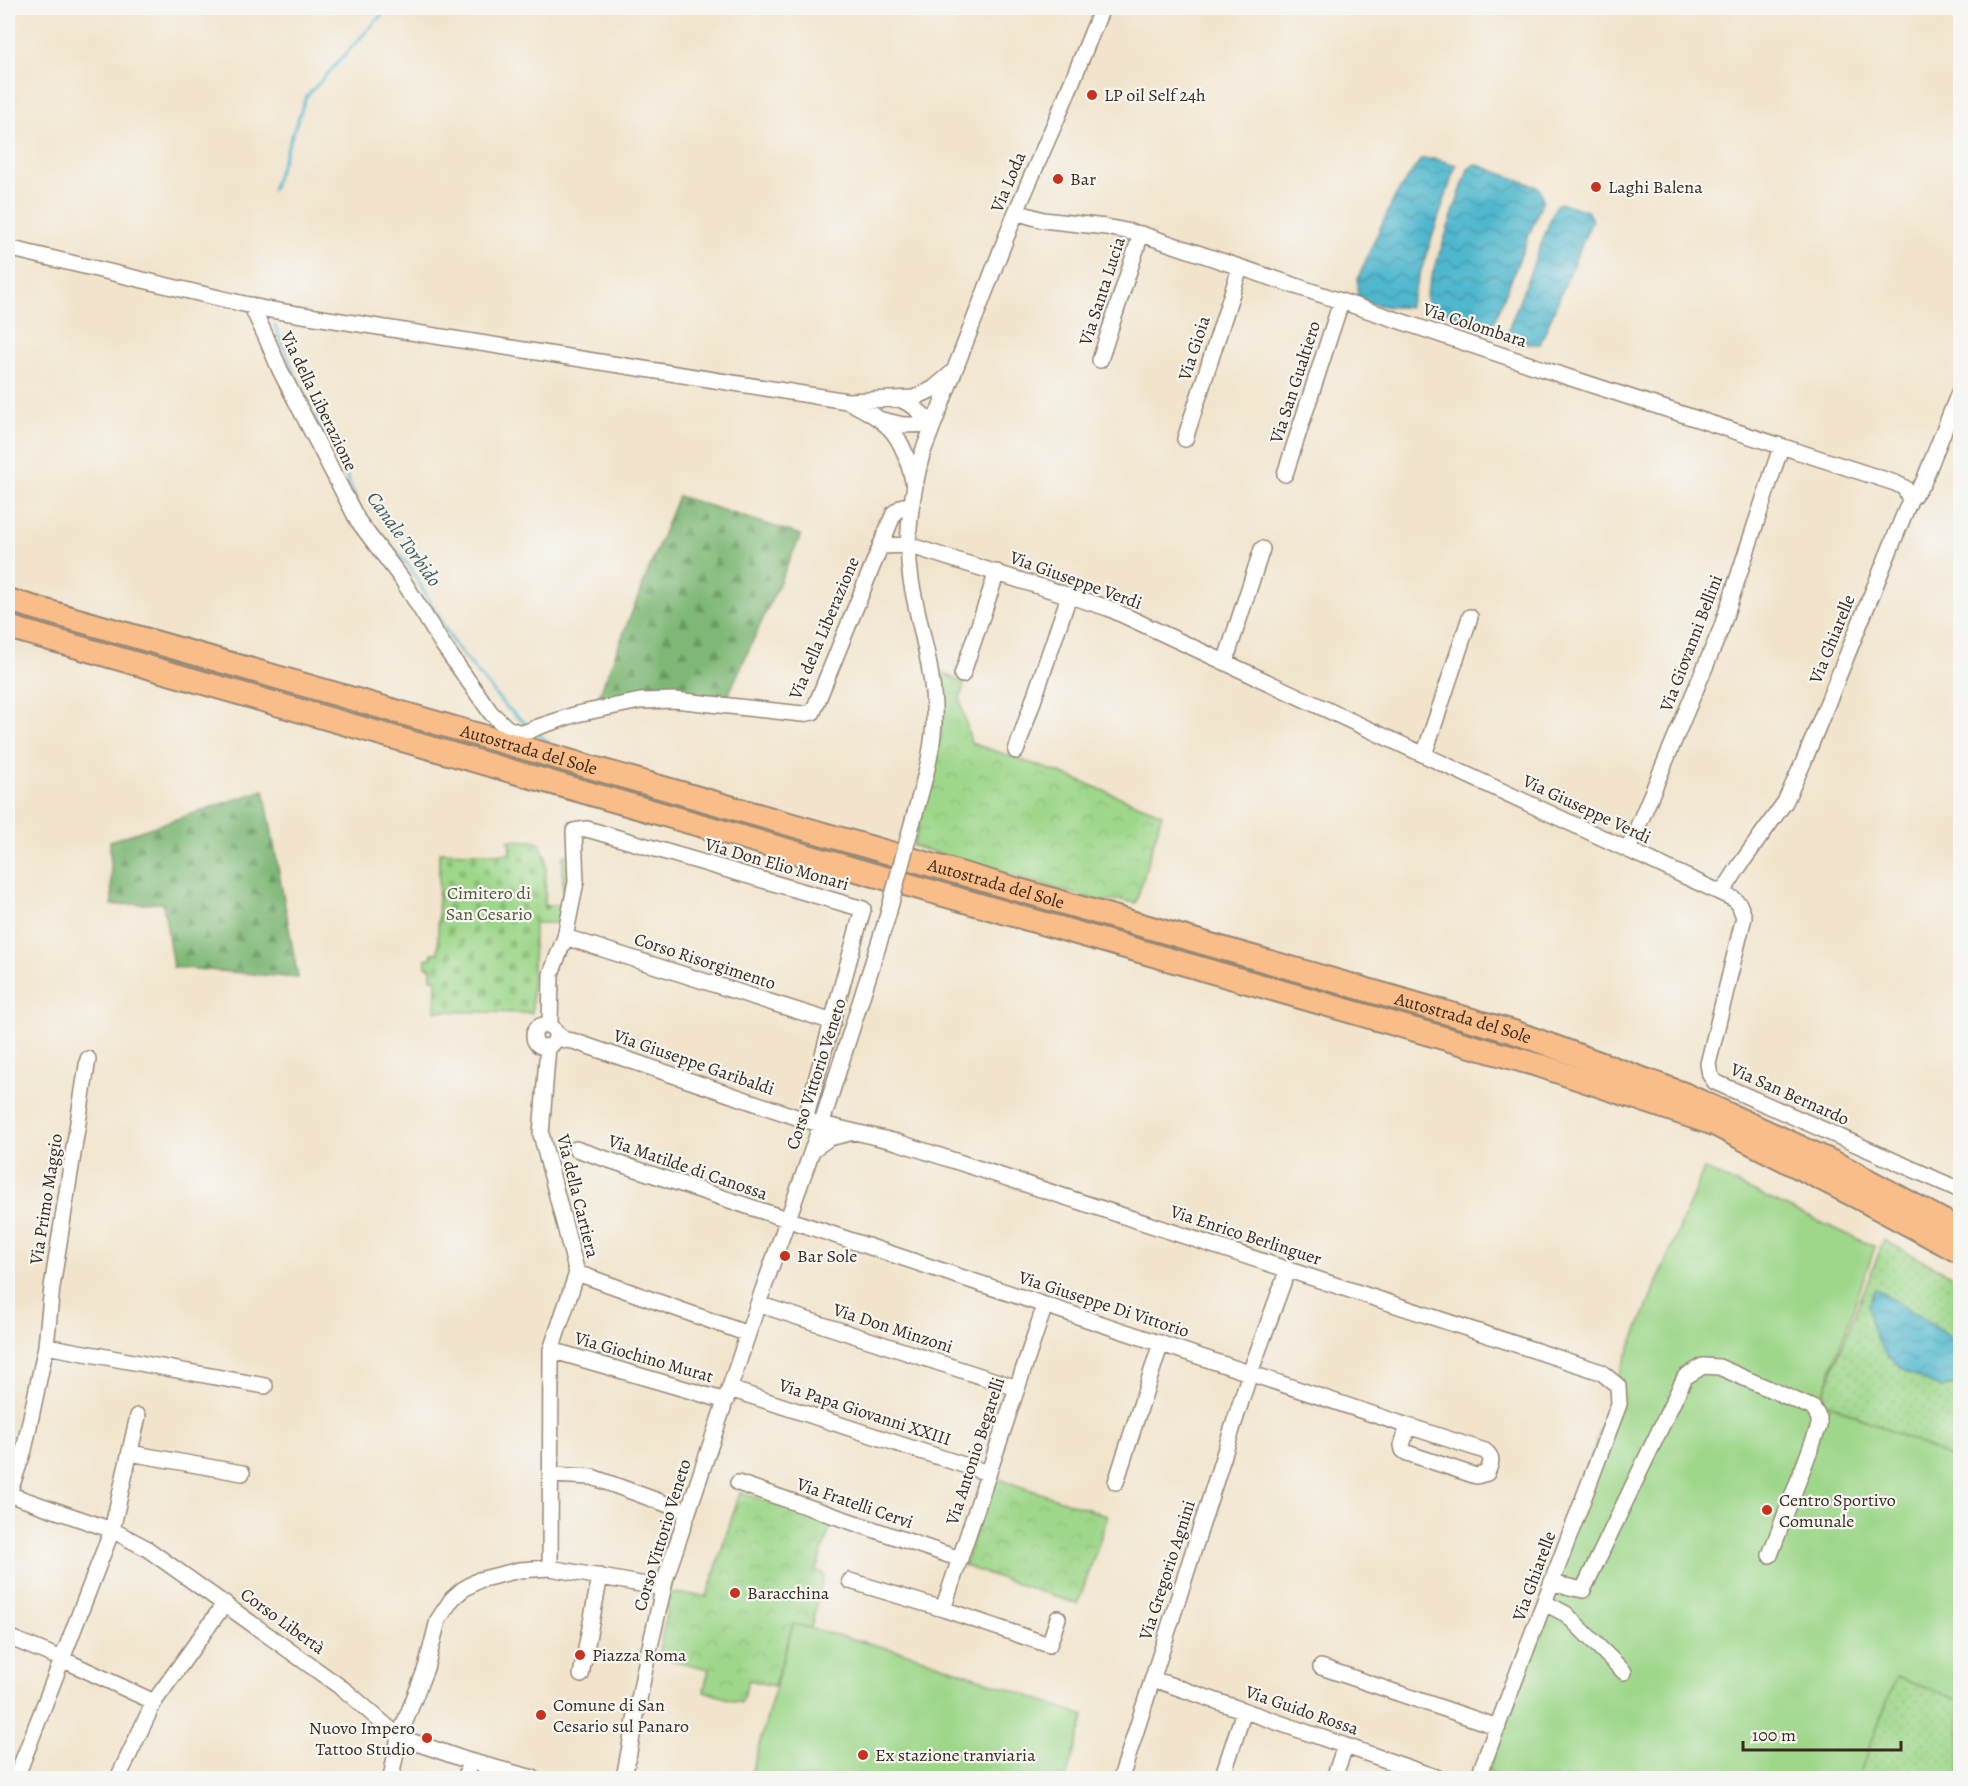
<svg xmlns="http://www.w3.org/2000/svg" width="1968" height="1786" viewBox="0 0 1968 1786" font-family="Alegreya,serif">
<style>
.grass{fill:url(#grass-dots);stroke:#6c8054;stroke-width:1.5}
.forest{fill:url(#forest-firs);stroke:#5c714a;stroke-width:1.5}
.cemetery{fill:url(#cemetery-stones);stroke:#6c8054;stroke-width:1.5}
.park{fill:url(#park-crowns);stroke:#6c8054;stroke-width:1.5}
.garden{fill:#9ed78a;stroke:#6c8054;stroke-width:1.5}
.water{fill:url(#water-waves);stroke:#467176;stroke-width:1.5}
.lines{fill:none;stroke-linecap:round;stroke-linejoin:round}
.stream{stroke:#50b8ce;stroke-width:3}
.minor-casing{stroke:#968775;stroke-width:18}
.highway-casing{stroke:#968775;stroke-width:26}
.minor{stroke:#fff;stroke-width:15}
.highway{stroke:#f8bd89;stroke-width:22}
.minor-bridge-casing{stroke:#968775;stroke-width:18;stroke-linecap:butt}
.minor-bridge{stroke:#fff;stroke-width:15}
.poi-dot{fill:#c8321e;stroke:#f6f6f2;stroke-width:2}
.labels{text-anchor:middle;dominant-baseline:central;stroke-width:4.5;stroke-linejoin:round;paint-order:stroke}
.poi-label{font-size:18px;fill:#3b2a1e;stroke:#f6f6f2;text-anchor:start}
.street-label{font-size:18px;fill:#3b2a1e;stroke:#f6f6f2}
.park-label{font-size:18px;fill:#545539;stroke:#f6f6f2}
.water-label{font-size:20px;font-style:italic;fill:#425c5c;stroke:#f6f6f2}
</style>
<defs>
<pattern id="grass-dots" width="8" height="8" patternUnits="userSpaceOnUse" patternTransform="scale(1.5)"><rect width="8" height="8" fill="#9ed78a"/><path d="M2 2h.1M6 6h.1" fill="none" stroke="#89b977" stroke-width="1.8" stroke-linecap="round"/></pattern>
<pattern id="forest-firs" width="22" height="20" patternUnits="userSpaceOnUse" patternTransform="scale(1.5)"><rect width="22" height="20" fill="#7eb876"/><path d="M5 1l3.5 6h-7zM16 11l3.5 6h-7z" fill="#689660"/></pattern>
<pattern id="cemetery-stones" width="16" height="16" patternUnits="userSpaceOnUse" patternTransform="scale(1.5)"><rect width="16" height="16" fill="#9ed78a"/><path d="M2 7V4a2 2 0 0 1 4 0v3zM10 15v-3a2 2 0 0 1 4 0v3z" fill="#89b977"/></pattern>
<pattern id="park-crowns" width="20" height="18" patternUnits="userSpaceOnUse" patternTransform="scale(1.5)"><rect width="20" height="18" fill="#9ed78a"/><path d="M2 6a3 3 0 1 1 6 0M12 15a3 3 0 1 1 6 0" fill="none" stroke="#89b977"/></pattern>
<pattern id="water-waves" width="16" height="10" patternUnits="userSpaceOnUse" patternTransform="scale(1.5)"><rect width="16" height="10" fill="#50b8ce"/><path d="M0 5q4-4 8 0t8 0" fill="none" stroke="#4496a7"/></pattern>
</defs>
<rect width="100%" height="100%" fill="#f6f6f2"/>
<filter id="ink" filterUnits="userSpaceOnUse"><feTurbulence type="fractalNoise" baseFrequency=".0167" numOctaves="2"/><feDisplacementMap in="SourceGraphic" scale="12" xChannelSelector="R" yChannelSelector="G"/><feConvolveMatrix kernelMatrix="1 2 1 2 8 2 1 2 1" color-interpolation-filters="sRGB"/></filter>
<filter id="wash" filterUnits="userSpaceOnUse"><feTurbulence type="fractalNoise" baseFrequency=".008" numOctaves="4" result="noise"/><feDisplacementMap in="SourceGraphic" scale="24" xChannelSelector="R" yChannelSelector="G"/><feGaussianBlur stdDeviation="1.35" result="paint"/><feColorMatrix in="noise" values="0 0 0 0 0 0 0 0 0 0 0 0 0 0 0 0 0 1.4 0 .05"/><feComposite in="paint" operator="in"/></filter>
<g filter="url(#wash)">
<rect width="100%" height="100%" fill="#f2e4cc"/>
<!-- grass -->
<path class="grass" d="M566 855H569L571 858 567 898H563V857Z
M1884 1240 1960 1280V1462L1821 1400Z
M1896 1677 1960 1700V1778H1858Z"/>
<!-- forest -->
<path class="forest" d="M678 496 801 535 726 700 596 703Z
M264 790 298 978 173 967 163 903 112 905 110 841Z"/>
<!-- cemetery -->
<path class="cemetery" d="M509 840 534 841 540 844 546 858 545 908H546L547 905H561L560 923H534C534 953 532 982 532 1013L435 1011 436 979H431V968L426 966V959L432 957V953H438L439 852 510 854Z"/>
<!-- park -->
<path class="park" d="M945 674 964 684 960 699 971 743 1060 773 1162 814 1136 903 1122 900 1101 902 913 846 941 733 942 712 939 675Z
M993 1477 1108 1516 1078 1604 964 1566Z
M740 1492 832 1523 816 1570 824 1574 811 1628 793 1624 774 1686 749 1680 741 1703 704 1691 709 1669 658 1657 670 1593 707 1596Z"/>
<!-- garden -->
<path class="garden" d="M1704 1169 1875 1247 1821 1400 1960 1462V1700L1896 1677 1858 1778H1506L1488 1771 1523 1658 1620 1372Z
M793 1624 914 1655 1085 1716 1066 1778H750Z"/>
<!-- water -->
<path class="water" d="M1421 159H1436L1456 165 1409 307C1390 308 1375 306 1357 298L1358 279 1375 239 1396 195Z
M1475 164 1535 186 1540 189 1543 200 1493 325 1486 328 1427 304 1426 293 1468 169Z
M1561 203 1587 211 1592 220 1540 344C1529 345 1517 341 1509 333V328L1556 205Z
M1874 1290H1878L1953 1338 1956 1351 1960 1355V1363L1957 1364 1959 1374 1955 1385 1941 1388 1909 1373 1888 1357 1877 1340 1870 1322 1868 1305Z"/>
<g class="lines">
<!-- stream -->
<path class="stream" d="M272 190 306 97 388 8
M275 326 309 409 345 473 357 502
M359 509 410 567 454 644 505 706 527 725
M537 733 549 743"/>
</g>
</g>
<g filter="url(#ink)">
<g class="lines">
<!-- minor casing -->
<g class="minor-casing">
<path id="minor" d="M1016 212 1043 220 1106 227 1141 234 1549 371 1895 483 1905 488 1910 500
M8 248 265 309 847 401 914 398 933 389 953 372
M251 305 266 337 280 370 358 521 402 579 443 645 491 713 507 728 518 732H526L538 727 577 714 640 701 675 700 802 714 813 712 894 513 903 506H911
M1100 360 1141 234
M900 399 913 406 933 424
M847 401C890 422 902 433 913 481
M882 420 903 425 933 424
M1185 439 1240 268
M1285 474 1341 302
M880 546 908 545 1108 608 1734 899 1739 904 1744 917 1708 1064 1710 1075 1715 1082 1960 1190
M1225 662 1262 549
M962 675 997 572
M1016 751 1069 596
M1424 755 1470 617
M909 835C920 793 936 750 934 706 932 663 918 622 911 580 904 537 912 495 922 454L1016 212 1058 116 1102 8
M1628 850 1721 629 1781 447
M1722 893 1740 865 1785 802 1804 761 1910 500 1923 483 1960 390
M565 937 833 1022
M550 1025 551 974 565 937 576 882 574 831 587 829 863 909 805 1120
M534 1036a11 11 0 1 1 22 0a11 11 0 1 1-22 0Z
M556 1033 565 1040 573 1041 805 1120 897 1142 1601 1372 1618 1386 1619 1404 1478 1778
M548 1046 541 1134 577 1273 551 1350 550 1568
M576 1149C853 1243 1131 1333 1408 1426L1402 1445 1403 1450 1407 1453 1476 1476 1487 1473C1491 1463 1494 1458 1485 1451L1408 1426
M812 1150 829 1138 854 1132
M577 1273 748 1334
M758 1304 1017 1388
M1045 1305 943 1609 1049 1645 1058 1618
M46 1346 265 1386
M551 1350 726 1401
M730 1389 988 1473
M130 1453 242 1473
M551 1475 592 1477 688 1512
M1116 1482 1161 1343
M738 1483 960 1559
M8 1494 112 1530 146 1548 346 1691 399 1737 469 1761 533 1778
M8 1496 24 1450 46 1346 52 1287 88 1059
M850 1581 943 1609
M1552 1583 1583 1590 1685 1377 1703 1366 1719 1367 1813 1408 1819 1418V1426L1770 1555
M1545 1603 1566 1614 1624 1672
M8 1637 62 1659 154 1702
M1321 1667 1498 1727
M581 1675 600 1576
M1153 1679 1438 1778
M16 1778 112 1530 138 1416
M118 1778 154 1702 225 1603
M391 1778 399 1737 426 1668 438 1620 452 1599 462 1590 479 1580 519 1570 550 1568 663 1588
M466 1778 469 1761
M624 1778 645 1668 666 1577 758 1304 822 1122 887 918
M1121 1778 1250 1373 1288 1269
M1222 1778 1244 1711
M1334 1778 1345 1746"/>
</g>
<!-- highway casing -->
<g class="highway-casing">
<g id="highway">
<path id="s1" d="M8 600 1514 1032 1684 1094 1841 1166 1960 1230"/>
<path d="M8 627 1541 1066 1714 1124 1861 1199 1960 1252"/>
</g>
</g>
<!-- minor -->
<use href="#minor" class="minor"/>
<!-- highway -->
<use href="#highway" class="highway"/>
<!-- minor-bridge casing -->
<g class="minor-bridge-casing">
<path id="minor-bridge" d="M887 918 909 835"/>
</g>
<!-- minor-bridge -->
<use href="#minor-bridge" class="minor-bridge"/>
</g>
</g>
<!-- markers -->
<g class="poi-dot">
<circle cx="1092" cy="95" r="6"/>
<circle cx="1058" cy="179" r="6"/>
<circle cx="1596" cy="187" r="6"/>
<circle cx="785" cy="1256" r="6"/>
<circle cx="1767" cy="1510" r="6"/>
<circle cx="735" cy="1593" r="6"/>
<circle cx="580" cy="1655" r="6"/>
<circle cx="541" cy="1715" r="6"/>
<circle cx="427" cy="1738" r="6"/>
<circle cx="863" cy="1755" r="6"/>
</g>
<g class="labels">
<!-- poi labels -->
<g class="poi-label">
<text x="1104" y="95">LP oil Self 24h</text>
<text x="1070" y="179">Bar</text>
<text x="1608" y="187">Laghi Balena</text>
<text x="797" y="1256">Bar Sole</text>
<text x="1779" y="1500">Centro Sportivo<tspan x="1779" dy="21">Comunale</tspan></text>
<text x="747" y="1593">Baracchina</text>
<text x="592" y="1655">Piazza Roma</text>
<text x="553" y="1705">Comune di San<tspan x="553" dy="21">Cesario sul Panaro</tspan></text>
<text x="415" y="1728" text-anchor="end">Nuovo Impero<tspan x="415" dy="21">Tattoo Studio</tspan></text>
<text x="875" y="1755">Ex stazione tranviaria</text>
</g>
<!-- street labels -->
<g class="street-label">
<text transform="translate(1008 182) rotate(-67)">Via Loda</text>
<text transform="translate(1102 291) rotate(-72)">Via Santa Lucia</text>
<text transform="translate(1475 325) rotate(18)">Via Colombara</text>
<text transform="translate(1194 348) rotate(-72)">Via Gioia</text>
<text transform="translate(1295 382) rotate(-72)">Via San Gualtiero</text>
<text transform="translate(319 401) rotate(64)">Via della Liberazione</text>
<text transform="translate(1076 580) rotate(20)">Via Giuseppe Verdi</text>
<text transform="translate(824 628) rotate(-67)">Via della Liberazione</text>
<text transform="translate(1832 639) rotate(-68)">Via Ghiarelle</text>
<text transform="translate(1691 643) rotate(-69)">Via Giovanni Bellini</text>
<text stroke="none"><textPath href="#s1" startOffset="542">Autostrada del Sole</textPath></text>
<text transform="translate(1587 809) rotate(25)">Via Giuseppe Verdi</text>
<text transform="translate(777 864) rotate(16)">Via Don Elio Monari</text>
<text stroke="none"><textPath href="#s1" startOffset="1028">Autostrada del Sole</textPath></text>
<text transform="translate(705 961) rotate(18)">Corso Risorgimento</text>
<text stroke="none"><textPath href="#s1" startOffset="1514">Autostrada del Sole</textPath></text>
<text transform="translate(694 1062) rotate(19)">Via Giuseppe Garibaldi</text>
<text transform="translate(816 1074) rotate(-72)">Corso Vittorio Veneto</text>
<text transform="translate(1790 1094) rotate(24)">Via San Bernardo</text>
<text transform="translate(688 1167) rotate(19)">Via Matilde di Canossa</text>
<text transform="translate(578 1196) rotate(76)">Via della Cartiera</text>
<text transform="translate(46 1199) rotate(-81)">Via Primo Maggio</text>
<text transform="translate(1246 1235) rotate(18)">Via Enrico Berlinguer</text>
<text transform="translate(1104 1304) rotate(18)">Via Giuseppe Di Vittorio</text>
<text transform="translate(893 1328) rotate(18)">Via Don Minzoni</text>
<text transform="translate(644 1357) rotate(16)">Via Giochino Murat</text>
<text transform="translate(865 1412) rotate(18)">Via Papa Giovanni XXIII</text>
<text transform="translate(975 1451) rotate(-72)">Via Antonio Begarelli</text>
<text transform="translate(855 1503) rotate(19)">Via Fratelli Cervi</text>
<text transform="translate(662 1535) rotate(-73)">Corso Vittorio Veneto</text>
<text transform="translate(1167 1570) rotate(-72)">Via Gregorio Agnini</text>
<text transform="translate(1534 1576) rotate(-70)">Via Ghiarelle</text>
<text transform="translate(283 1621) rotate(36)">Corso Libertà</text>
<text transform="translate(1302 1710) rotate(19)">Via Guido Rossa</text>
</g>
<!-- park labels -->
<g class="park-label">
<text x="489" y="893">Cimitero di<tspan x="489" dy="21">San Cesario</tspan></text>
</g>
<!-- water labels -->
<g class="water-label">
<text transform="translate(404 539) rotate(54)">Canale Torbido</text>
</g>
</g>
<!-- margin -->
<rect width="1968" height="1786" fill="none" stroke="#f6f6f2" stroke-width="30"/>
<!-- scale -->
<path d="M1743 1741v9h158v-9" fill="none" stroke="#3b2a1e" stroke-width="3"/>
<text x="1752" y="1741" font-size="18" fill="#3b2a1e" stroke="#f6f6f2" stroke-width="4.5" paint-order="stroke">100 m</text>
</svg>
